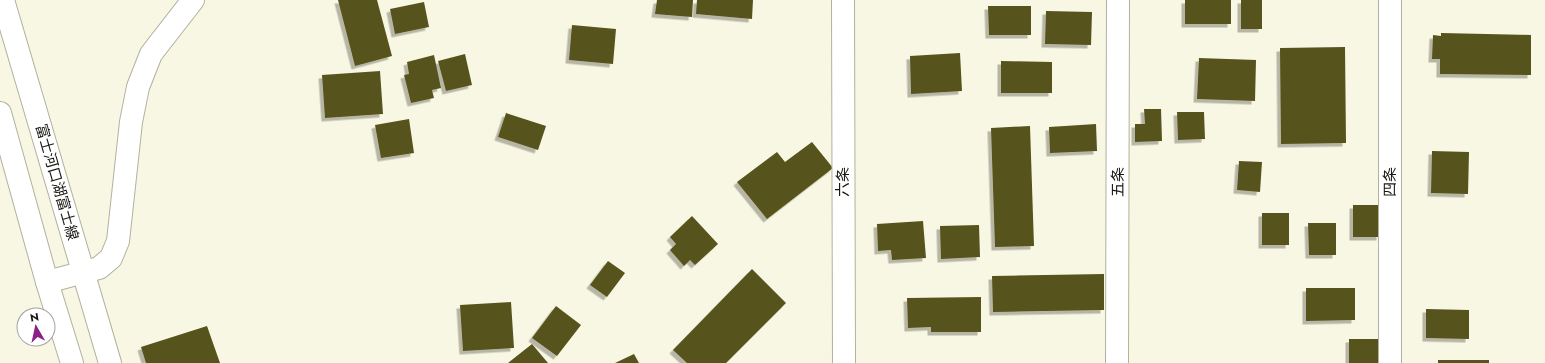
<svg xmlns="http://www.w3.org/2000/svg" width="1545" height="363" viewBox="0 0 1545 363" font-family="Jost,'Noto Sans JP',sans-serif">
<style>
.building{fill:#56531d;filter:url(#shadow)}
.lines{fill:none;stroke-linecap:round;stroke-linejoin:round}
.street-casing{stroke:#b1b19e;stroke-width:24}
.secondary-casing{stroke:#b1b19e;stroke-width:24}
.street{stroke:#fff;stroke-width:22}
.secondary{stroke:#fff;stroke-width:22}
.labels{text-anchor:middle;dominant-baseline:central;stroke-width:4;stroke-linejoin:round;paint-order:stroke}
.street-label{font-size:15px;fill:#181711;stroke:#fff}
</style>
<defs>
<filter id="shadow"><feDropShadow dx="-3.5" dy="3.5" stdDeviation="0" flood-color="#0004"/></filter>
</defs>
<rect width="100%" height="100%" fill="#f8f7e3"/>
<!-- building -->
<path class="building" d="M338 0H377L392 56 355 66Z
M657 0H693L692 17 655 14Z
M697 0H753L752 19 696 14Z
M1185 0H1231V24H1185Z
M1241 0H1262V29H1241Z
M424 2 429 27 395 34 390 9Z
M988 6H1031V35H989Z
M1046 11 1092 12 1091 45 1045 44Z
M572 25 616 29 613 64 569 60Z
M1441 33 1531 35V75L1440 74V59H1432L1433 35 1441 36Z
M1345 47 1346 143 1281 144 1280 48Z
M960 53 962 91 911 94 910 56Z
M465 54 472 85 446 91 438 61Z
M434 55 441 88 432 90 434 98 411 103 404 75 409 74 407 62Z
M1199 58 1256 60 1255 101 1197 99Z
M1001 61 1052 62V93H1001Z
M380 71 383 114 325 118 322 75Z
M1144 109H1161L1162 141 1135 142V124H1145Z
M1177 112H1204L1205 139 1178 140Z
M506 113 546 126 538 150 498 137Z
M409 119 414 153 381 158 375 125Z
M1096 124 1097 151 1050 153 1049 127Z
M1030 126 1034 246 995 247 991 128Z
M812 142 833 168 767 219 737 182 777 152 785 162Z
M1432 151 1469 152 1468 194 1431 193Z
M1239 161 1262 162 1260 192 1237 190Z
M1353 205H1380V237H1353Z
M1262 213H1289V245H1262Z
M692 216 718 244 695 265 690 260 684 266 670 250 676 244 670 237Z
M923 221 926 258 892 260 891 250 878 251 877 224Z
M1308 223H1336V255H1309Z
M979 225 980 257 941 259 940 226Z
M608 261 625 273 607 297 590 285Z
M752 269 786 303 726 363H687L673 350Z
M1104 274V310L993 312 992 276Z
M1306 288H1355V320L1306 321Z
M981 297V332H931V327L908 328 907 298Z
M511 302 514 348 463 351 460 305Z
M556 306 581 325 557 356 532 338Z
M1426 309 1469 310V339L1426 338Z
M207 326 220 363H146L141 347Z
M1349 339H1380V363H1349Z
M532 344 548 363H508Z
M634 354 639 363H615Z
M1438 360H1489V363H1438Z"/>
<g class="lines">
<!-- street casing -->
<g class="street-casing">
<path id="street" d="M843 0 844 363
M47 282 99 268 111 258 118 241 131 122 138 87 151 54 193 0
M1117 363 1118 0
M1390 363V0"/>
</g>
<!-- secondary casing -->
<g class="secondary-casing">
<path id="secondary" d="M3 0 110 363
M0 113 47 282 72 363"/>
</g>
<!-- street -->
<use href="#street" class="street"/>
<!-- secondary -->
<use href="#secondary" class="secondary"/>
</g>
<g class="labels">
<!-- street labels -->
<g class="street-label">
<text transform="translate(57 182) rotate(74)">富士河口湖富士線</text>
<text transform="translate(843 182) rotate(-90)">六条</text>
<text transform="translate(1118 182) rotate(-90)">五条</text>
<text transform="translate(1390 182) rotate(-90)">四条</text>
</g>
</g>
<!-- north arrow -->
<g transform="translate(36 327) rotate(351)"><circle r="19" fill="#ffffff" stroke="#a3a2a0"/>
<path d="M0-3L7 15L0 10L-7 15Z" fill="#8a2288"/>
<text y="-6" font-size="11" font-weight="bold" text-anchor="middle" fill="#181711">N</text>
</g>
</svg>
